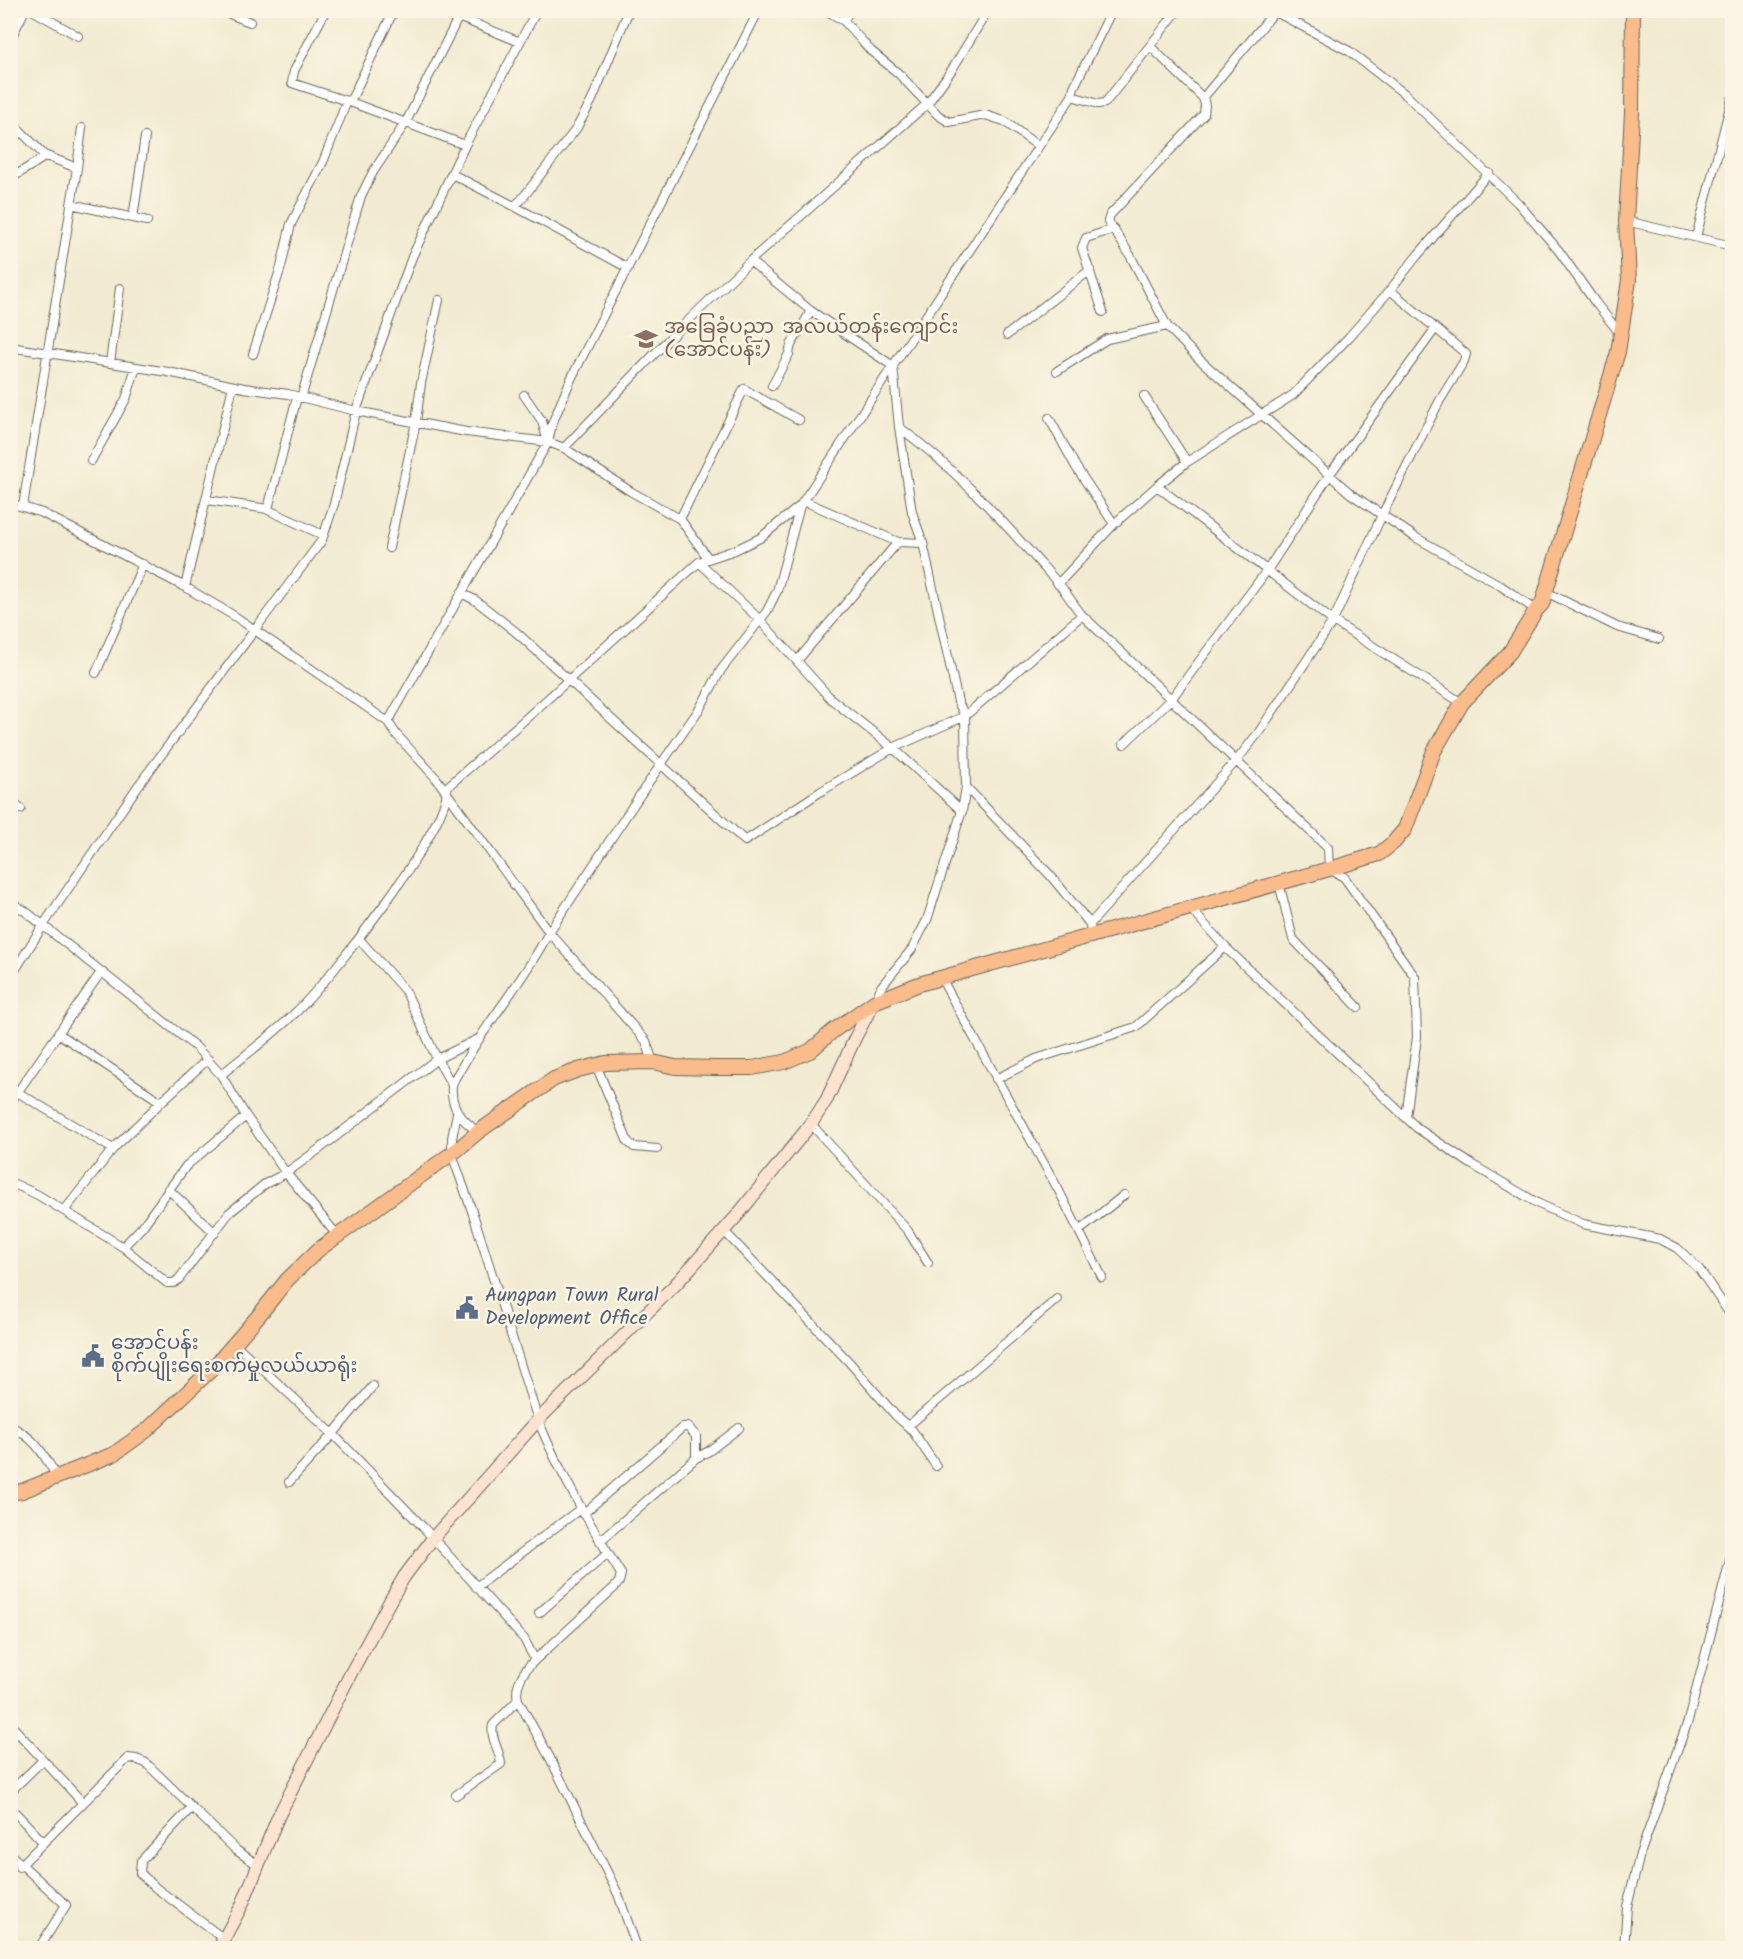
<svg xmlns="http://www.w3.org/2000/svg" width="1743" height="1959" viewBox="0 0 1743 1959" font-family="Kalam,'Noto Sans Myanmar',sans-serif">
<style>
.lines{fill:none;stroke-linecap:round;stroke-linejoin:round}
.street-casing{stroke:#67645c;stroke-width:10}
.secondary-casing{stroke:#67645c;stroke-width:14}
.primary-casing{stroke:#67645c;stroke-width:16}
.street{stroke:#fff;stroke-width:8}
.secondary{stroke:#fde4d1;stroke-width:12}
.primary{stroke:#fabc8b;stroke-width:14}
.labels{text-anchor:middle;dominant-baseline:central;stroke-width:5;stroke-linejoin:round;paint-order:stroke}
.education-label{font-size:20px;fill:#785e54;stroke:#fcf5e5;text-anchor:start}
.service-label{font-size:20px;fill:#4e5e75;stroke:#fcf5e5;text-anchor:start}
</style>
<rect width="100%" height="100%" fill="#fcf5e5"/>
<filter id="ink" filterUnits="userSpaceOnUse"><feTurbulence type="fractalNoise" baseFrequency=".0167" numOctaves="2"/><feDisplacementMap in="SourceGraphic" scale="12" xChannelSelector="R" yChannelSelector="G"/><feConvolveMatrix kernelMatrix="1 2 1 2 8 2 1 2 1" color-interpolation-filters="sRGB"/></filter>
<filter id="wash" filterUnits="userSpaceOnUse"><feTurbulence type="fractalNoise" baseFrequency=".008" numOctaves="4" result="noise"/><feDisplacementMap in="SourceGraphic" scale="24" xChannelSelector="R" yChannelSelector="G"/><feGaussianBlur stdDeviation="1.35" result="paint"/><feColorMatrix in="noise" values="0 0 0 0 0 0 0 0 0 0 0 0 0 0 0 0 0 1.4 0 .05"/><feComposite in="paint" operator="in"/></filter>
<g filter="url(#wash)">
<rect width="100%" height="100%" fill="#f2ebd2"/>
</g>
<g filter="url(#ink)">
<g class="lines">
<!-- street casing -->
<g class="street-casing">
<path id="street" d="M32 10 78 36
M220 10 250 22
M326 10 294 71 292 83 350 102 465 145
M441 10 520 42
M826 10 844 21 871 51 898 73 938 115 949 122 985 115 1004 121 1038 146
M1272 10 1349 51 1406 95 1518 203 1559 251 1595 302 1618 331V336
M844 21 849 10
M10 40 25 10
M1150 46 1203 98 1205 105 1204 114 1110 215 1108 221 1130 255 1167 326 1198 358 1351 494 1415 537 1498 584 1536 610
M1072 96 1098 104 1105 103 1178 10
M1203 98 1276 10
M350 102 394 10
M10 120 44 155 77 168 23 506
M77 168 82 128
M452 174 514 206 628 268
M10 179 46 156
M71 204 147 221
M514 206 521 200 576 129 592 100 629 10
M133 218 145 137
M1626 221 1732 246
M1696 237 1732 99
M750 261 811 311 893 366 899 427 912 512 923 543 958 702 965 716 966 787 962 811 927 920 912 949 881 987 875 1002
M1103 312 1082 248 1086 238 1114 229
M1007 335 1090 270
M10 347 168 372 244 388 288 394 356 411 466 432 548 442 564 448 630 491 680 519 708 558
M253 354 281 267 291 224 323 162 347 101
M110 363 120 288
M1057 371 1107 339 1167 326
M772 386 789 354 791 345 811 311
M524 395 542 421 547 439
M1144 396 1187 462
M301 398 361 196 373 172 406 122 462 10
M1049 418 1076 467 1114 524
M899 427C959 471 1008 527 1057 582 1066 592 1073 604 1082 615L1328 848 1329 869 1344 877 1415 977 1417 1037 1406 1117
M564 448 667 341 750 261 928 103 953 68 988 10
M91 461 126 399 136 367
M1157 486 1333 621 1462 703
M207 500 268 509 297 397
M804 501 898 542 923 543
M10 503 42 513 185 587 236 617 388 722 396 734 436 778 549 932 646 1041 653 1062
M266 509 323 535
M680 519 744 389 799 420
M389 548 416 422 421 383 439 300
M699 562 760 620 831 699 893 748 962 811
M1058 584 1114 524 1157 486 1187 462 1293 395 1349 337 1390 290 1417 256 1489 173
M185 587 233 386
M1546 592 1617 627 1659 639
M461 593 475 600 516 632 745 841 820 792 893 748 965 716 1082 615
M797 661 898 542
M96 673 143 564
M388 722 548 442 552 424 571 379 759 10
M1124 744 1172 698 1268 569 1330 474 1435 329
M966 787 1050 875 1090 924
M10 801 21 809
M1279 883 1293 939 1358 1007
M10 902 25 911 196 1047 221 1075 246 1116 286 1173 337 1235
M1190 908 1225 947 1417 1128 1471 1164 1539 1204 1583 1224 1660 1239 1677 1248 1699 1269 1732 1317
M1091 936 1090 924 1237 760 1259 732 1333 621 1382 515 1439 402 1464 361 1466 354 1390 290
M359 939 406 992 437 1059 452 1085
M10 978 42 927 138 786 322 540 334 504 356 411 412 257 465 145 537 10
M941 978 1058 1189 1102 1277
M58 1033 161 1102
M596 1065 628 1142 634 1147 657 1149
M221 1075C245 1055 272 1036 295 1013 329 981 450 829 447 787L522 722 699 562 735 550 760 538 800 506
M996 1079 1036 1059 1136 1027 1225 947
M17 1092 113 1149
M10 1103 101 972
M457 1113 452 1138V1154L474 1217 538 1420C561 1476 589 1523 621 1574L619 1582 615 1587 535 1660
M811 1124 908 1231 928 1263
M478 1132C462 1120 450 1108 452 1086 453 1079 460 1071 463 1065 489 1019 525 979 549 932L646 786 700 708 721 670 767 611 777 591 800 506 1072 96 1074 87 1112 10
M10 1182 38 1195 123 1247 167 1283H174L179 1279 229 1213 265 1184 286 1173 318 1150 437 1059 480 1038
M168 1189 215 1233
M64 1211 113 1149 161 1102 208 1059
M724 1231 850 1363 896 1416 912 1430 936 1466
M1079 1231 1124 1195
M123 1247 142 1227 186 1166 246 1116
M235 1344 333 1434 423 1527 524 1639 535 1660C524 1670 514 1685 518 1700L550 1758 618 1894 637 1948
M10 1426C37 1439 43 1454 57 1477
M908 1426 1057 1299
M289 1482 333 1434 373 1386
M583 1514 683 1427H688L696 1436V1458
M600 1541 696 1458 709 1451 739 1428
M476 1587 580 1509
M539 1613 608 1553
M10 1724 83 1803
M10 1792 43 1760
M456 1795 501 1764C500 1750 490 1739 493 1725L518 1700
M10 1807 43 1842
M191 1808 141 1861 140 1873 156 1888 224 1939
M10 1854 66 1905 39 1948
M19 1867 128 1758 136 1759 146 1763 236 1850 258 1865
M1624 1948 1627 1907 1640 1854 1688 1721 1732 1553"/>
</g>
<!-- secondary casing -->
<g class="secondary-casing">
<path id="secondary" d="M219 1948 242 1905 278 1817 352 1671 391 1599 404 1577 433 1538 538 1420 675 1285 736 1217 811 1124 827 1099 855 1038 874 1002"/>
</g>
<!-- primary casing -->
<g class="primary-casing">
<path id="primary" d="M10 1493 22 1491 114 1454 146 1431 212 1369 260 1314 287 1280 318 1250 458 1149 478 1132 554 1079 578 1070 606 1063 653 1062 675 1067 717 1068H752L784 1062 810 1051 833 1031 874 1002 919 984 1340 866 1379 854 1394 842 1405 829 1434 751 1462 703 1510 652 1536 610 1542 604 1618 352 1629 280 1626 221 1632 113 1633 10"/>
</g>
<!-- street -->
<use href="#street" class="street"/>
<!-- secondary -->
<use href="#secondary" class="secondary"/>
<!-- primary -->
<use href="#primary" class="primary"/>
</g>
</g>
<!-- icons -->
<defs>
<g id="school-bare" transform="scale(1.8)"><path d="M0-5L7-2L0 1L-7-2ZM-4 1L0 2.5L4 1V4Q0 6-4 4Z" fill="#8d6e63" stroke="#fcf5e5" stroke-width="2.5" paint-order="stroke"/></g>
<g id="civic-bare" transform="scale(1.8)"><path d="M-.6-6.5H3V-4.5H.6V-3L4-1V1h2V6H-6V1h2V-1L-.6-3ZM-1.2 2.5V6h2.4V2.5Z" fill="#5c6f8a" stroke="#fcf5e5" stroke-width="2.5" paint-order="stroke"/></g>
</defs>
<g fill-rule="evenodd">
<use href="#school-bare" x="646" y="339"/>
<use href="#civic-bare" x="467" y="1308"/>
<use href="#civic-bare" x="93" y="1356"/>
</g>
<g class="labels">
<!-- education labels -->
<g class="education-label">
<text x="664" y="328">အခြေခံပညာ အလယ်တန်းကျောင်း<tspan x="664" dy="23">(အောင်ပန်း)</tspan></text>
</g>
<!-- service labels -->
<g class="service-label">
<text x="485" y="1296">Aungpan Town Rural<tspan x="485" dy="23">Development Office</tspan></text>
<text x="111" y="1344">အောင်ပန်း<tspan x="111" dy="23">စိုက်ပျိုးရေးစက်မှုလယ်ယာရုံး</tspan></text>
</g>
</g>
<!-- margin -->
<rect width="1743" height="1959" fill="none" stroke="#fcf5e5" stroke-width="36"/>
</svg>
